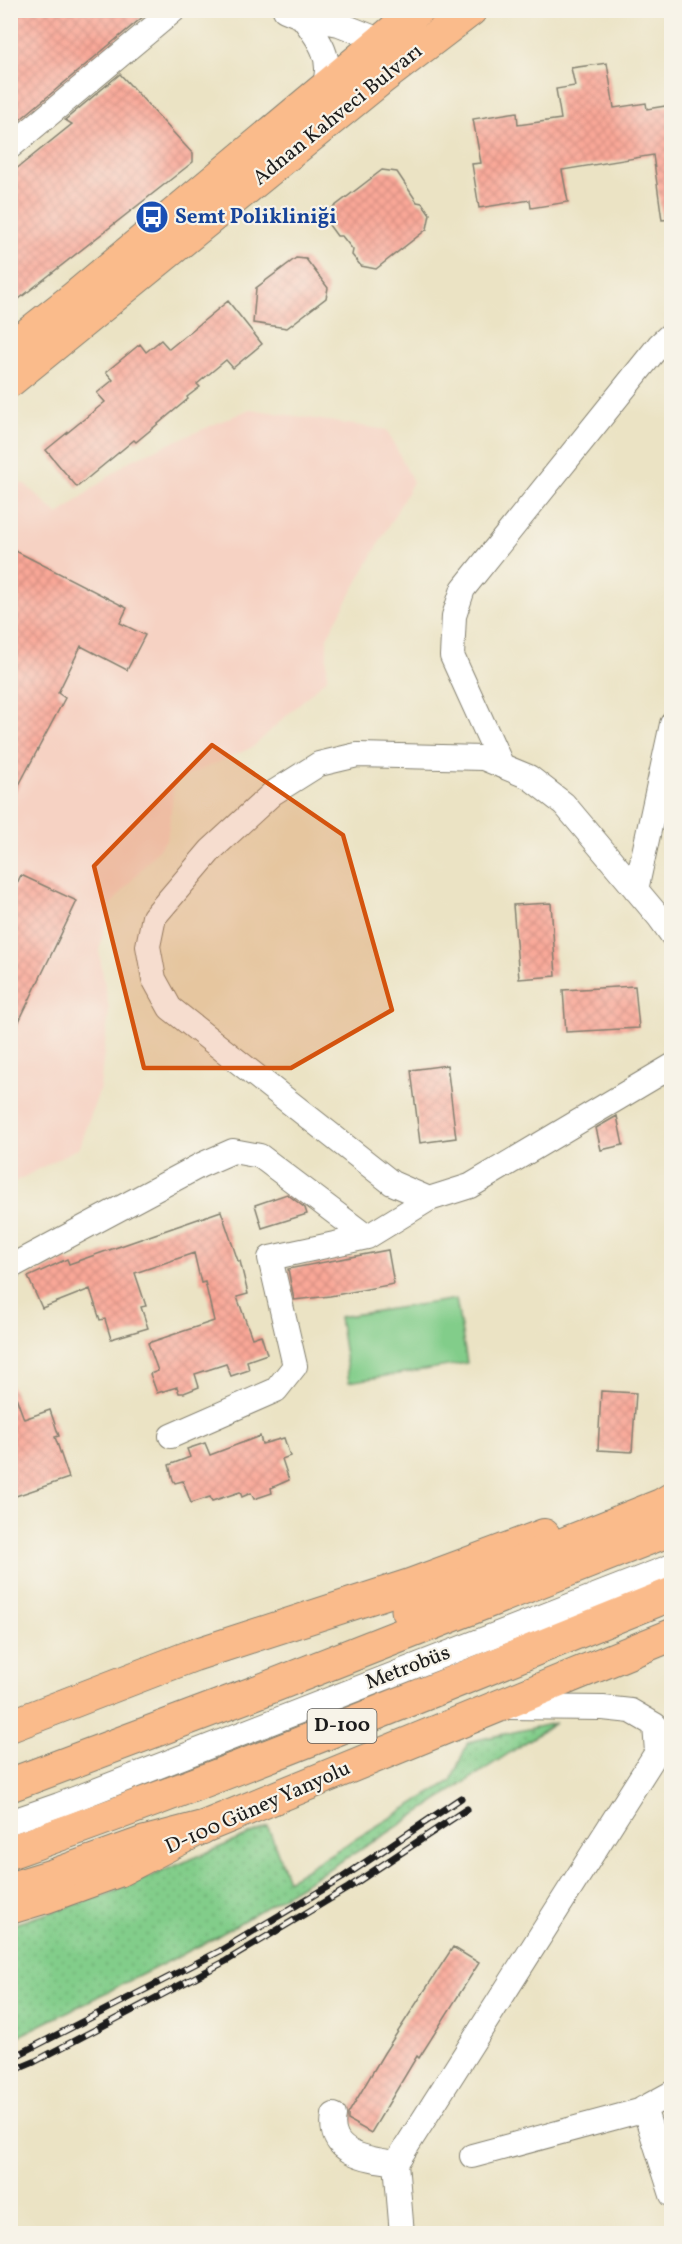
<svg xmlns="http://www.w3.org/2000/svg" width="682" height="2244" viewBox="0 0 682 2244" font-family="Vollkorn,serif">
<style>
.built{fill:#f6d2c3}
.grass{fill:url(#grass-dots);stroke:#4f7453;stroke-width:1.5}
.garden{fill:#82cd8a;stroke:#4f7453;stroke-width:1.5}
.building{fill:url(#building-cross-hatch)}
.lines{fill:none;stroke-linecap:round;stroke-linejoin:round}
.minor-casing{stroke:#848070;stroke-width:26}
.major-casing{stroke:#848070;stroke-width:34}
.highway-casing{stroke:#848070;stroke-width:35}
.minor{stroke:#fff;stroke-width:24}
.major{stroke:#fabb8b;stroke-width:32}
.highway{stroke:#fabb8b;stroke-width:33}
.rail-casing{stroke:#1c1c1c;stroke-width:7}
.rail{stroke:#f7f3e8;stroke-width:4.5;stroke-dasharray:14;stroke-linecap:butt}
.marked{fill:#d4530e;fill-opacity:0.2;stroke:#d4530e;stroke-width:4.5;stroke-linejoin:round}
.labels{text-anchor:middle;dominant-baseline:central;stroke-width:4.5;stroke-linejoin:round;paint-order:stroke}
.shield{fill:#f7f3e8;stroke:#5e5c59;stroke-width:1.5}
.shield-label{font-size:20px;font-weight:bold;fill:#1c1c1c}
.street-label{font-size:21px;fill:#1c1c1c;stroke:#f7f3e8}
.transit-label{font-size:21px;font-weight:bold;fill:#164399;stroke:#f7f3e8;text-anchor:start}
</style>
<defs>
<pattern id="grass-dots" width="8" height="8" patternUnits="userSpaceOnUse" patternTransform="scale(1.5)"><rect width="8" height="8" fill="#82cd8a"/><path d="M2 2h.1M6 6h.1" fill="none" stroke="#70af76" stroke-width="1.8" stroke-linecap="round"/></pattern>
<pattern id="building-cross-hatch" width="8" height="8" patternUnits="userSpaceOnUse" patternTransform="scale(1.5)"><rect width="8" height="8" fill="#f9a797"/><path d="M0 0l8 8M0 8l8-8" fill="none" stroke="#d58f82"/></pattern>
</defs>
<rect width="100%" height="100%" fill="#f7f3e8"/>
<filter id="ink" filterUnits="userSpaceOnUse"><feTurbulence type="fractalNoise" baseFrequency=".0167" numOctaves="2"/><feDisplacementMap in="SourceGraphic" scale="12" xChannelSelector="R" yChannelSelector="G"/><feConvolveMatrix kernelMatrix="1 2 1 2 8 2 1 2 1" color-interpolation-filters="sRGB"/></filter>
<filter id="wash" filterUnits="userSpaceOnUse"><feTurbulence type="fractalNoise" baseFrequency=".008" numOctaves="4" result="noise"/><feDisplacementMap in="SourceGraphic" scale="24" xChannelSelector="R" yChannelSelector="G"/><feGaussianBlur stdDeviation="1.35" result="paint"/><feColorMatrix in="noise" values="0 0 0 0 0 0 0 0 0 0 0 0 0 0 0 0 0 1.4 0 .05"/><feComposite in="paint" operator="in"/></filter>
<g filter="url(#wash)">
<rect width="100%" height="100%" fill="#ebe3c4"/>
<!-- built -->
<path class="built" d="M250 409 387 430 413 482 327 637V678L253 747 175 781 167 839 110 906 99 951 109 1010 100 1088 80 1147 11 1184 10 482 25 484 58 515 129 461Z"/>
<!-- grass -->
<path class="grass" d="M555 1723 386 1834 213 1939 11 2040V1925L108 1894 268 1827 288 1880 451 1781 468 1742Z"/>
<!-- garden -->
<path class="garden" d="M456 1299 467 1363 349 1382 339 1317Z"/>
<g id="blocks">
<!-- building -->
<path class="building" d="M10 10H151L10 128Z
M607 63 614 108 646 103 647 109 672 105V219L662 220 653 155 562 170 568 202 531 208 530 200 479 208 472 164 481 163 473 119 517 112 518 125 561 119 556 89 575 86 571 68Z
M120 74 193 154V162L10 306V174L72 124 65 120Z
M382 170 397 172 417 202 422 203 430 214 427 229 376 269 361 266 352 255 353 250 342 236H337L329 225 330 210Z
M296 258 306 259 328 288 326 298 287 328 253 323 256 288Z
M228 301 262 344 233 368 226 360 197 384 200 387 187 397 188 399 136 442 134 440 77 487 46 450 105 402 97 393 113 380 106 372 140 344 146 352 161 340 169 349Z
M10 548 127 608 120 623 145 635 127 670 81 646 58 693 65 698 10 802Z
M21 875 77 901 10 1040V898Z
M551 903 556 976 519 979 513 905Z
M635 986 639 1028 566 1032 563 990Z
M447 1065 456 1138 420 1143 411 1070Z
M617 1116 623 1145 601 1150 596 1128Z
M287 1194 305 1208 307 1214 262 1228 255 1205Z
M221 1211 238 1261H240L248 1294 237 1297 252 1338 261 1335 267 1354 247 1361 249 1370 231 1376 226 1364 195 1374 199 1387 184 1393H179L177 1387 157 1393 150 1374 158 1371 148 1343 214 1321 205 1282 201 1283 194 1253 135 1273 146 1306 141 1307 148 1328 111 1339 105 1319 100 1320 90 1289 42 1308 28 1277 67 1259 69 1264Z
M388 1250 394 1284 330 1296 294 1300 288 1269Z
M10 1386H12L24 1419 50 1410 59 1436 55 1437 69 1478 10 1498Z
M601 1391 636 1393 632 1452 598 1450Z
M260 1436 262 1444 284 1438 290 1456 282 1459 289 1480 271 1488 272 1493 254 1499 251 1493 242 1497 240 1492 212 1501 210 1497 191 1503 183 1481 175 1483 173 1480 169 1465 190 1457 187 1449 205 1443 210 1455Z
M453 1947 479 1963 419 2058 417 2056 371 2133 348 2120V2114L384 2053Z"/>
</g>
</g>
<g filter="url(#ink)">
<use href="#blocks" fill-opacity="0" stroke="#848070" stroke-width="1.5"/>
<g class="lines">
<!-- minor casing -->
<g class="minor-casing">
<path id="minor" d="M285 10 302 17 339 24 382 41
M302 17C319 39 335 60 323 89
M10 147 174 10
M502 766 452 656 454 616 463 589 660 344 672 333
M636 890 672 724
M672 935 659 917 564 804 529 777 483 758 357 755 319 764 273 793 211 850 154 917 148 946 154 979 170 1008 392 1183 429 1199 470 1186 672 1066
M10 1267 201 1165 233 1151 260 1156 367 1237
M171 1436 276 1390 295 1366 270 1258 367 1237 429 1199
M506 1707 603 1708 631 1711 655 1725
M10 1822 59 1805 672 1566
M644 2108 672 2195
M334 2115C327 2154 367 2159 396 2163
M472 2156 639 2111 672 2093
M402 2234 396 2163 657 1752 655 1725"/>
</g>
<!-- major casing -->
<g class="major-casing">
<path id="major" d="M10 348 76 296 418 10
M10 381 381 79 471 10
M10 1726 194 1655 410 1585 544 1535
M10 1908 46 1897 118 1871 201 1828 672 1635"/>
</g>
<!-- highway casing -->
<g class="highway-casing">
<path id="highway" d="M408 1610 464 1584 662 1505 672 1499
M10 1785 252 1694 672 1529
M10 1852C234 1774 452 1682 672 1594
M10 1889 55 1875 144 1843 201 1828"/>
</g>
<!-- minor -->
<use href="#minor" class="minor"/>
<!-- major -->
<use href="#major" class="major"/>
<!-- highway -->
<use href="#highway" class="highway"/>
<!-- rail casing -->
<g class="rail-casing">
<path id="rail" d="M10 2059 220 1951 342 1878 461 1798
M10 2072 34 2062 226 1961 348 1888 467 1809"/>
</g>
<!-- rail -->
<use href="#rail" class="rail"/>
</g>
</g>
<!-- marked area -->
<path class="marked" d="M212 745 343 835 392 1010 291 1068H144L94 866Z"/>
<!-- icons -->
<defs>
<g id="bus-disc" transform="scale(1.725)"><circle r="9.5" fill="#1a4fb4" stroke="#f7f3e8"/><path d="M-5-6H5V4H4V6H2V4H-2V6H-4V4H-5ZM-3.5-4V0h7V-4ZM-3.5 1.2v1.5H-2V1.2ZM2 1.2v1.5H3.5V1.2Z" fill="#fff"/></g>
</defs>
<g fill-rule="evenodd">
<use href="#bus-disc" x="152" y="217"/>
</g>
<g class="labels">
<!-- shield labels -->
<rect class="shield" x="307.5" y="1709" width="69" height="34" rx="4.5"/>
<g class="shield-label">
<text x="342" y="1726">D-100</text>
</g>
<!-- street labels -->
<g class="street-label">
<text transform="translate(338 115) rotate(-39)">Adnan Kahveci Bulvarı</text>
<text transform="translate(408 1668) rotate(-21)">Metrobüs</text>
<text transform="translate(258 1808) rotate(-24)">D-100 Güney Yanyolu</text>
</g>
<!-- transit labels -->
<g class="transit-label">
<text x="175" y="217">Semt Polikliniği</text>
</g>
</g>
<!-- margin -->
<rect width="682" height="2244" fill="none" stroke="#f7f3e8" stroke-width="36"/>
</svg>
